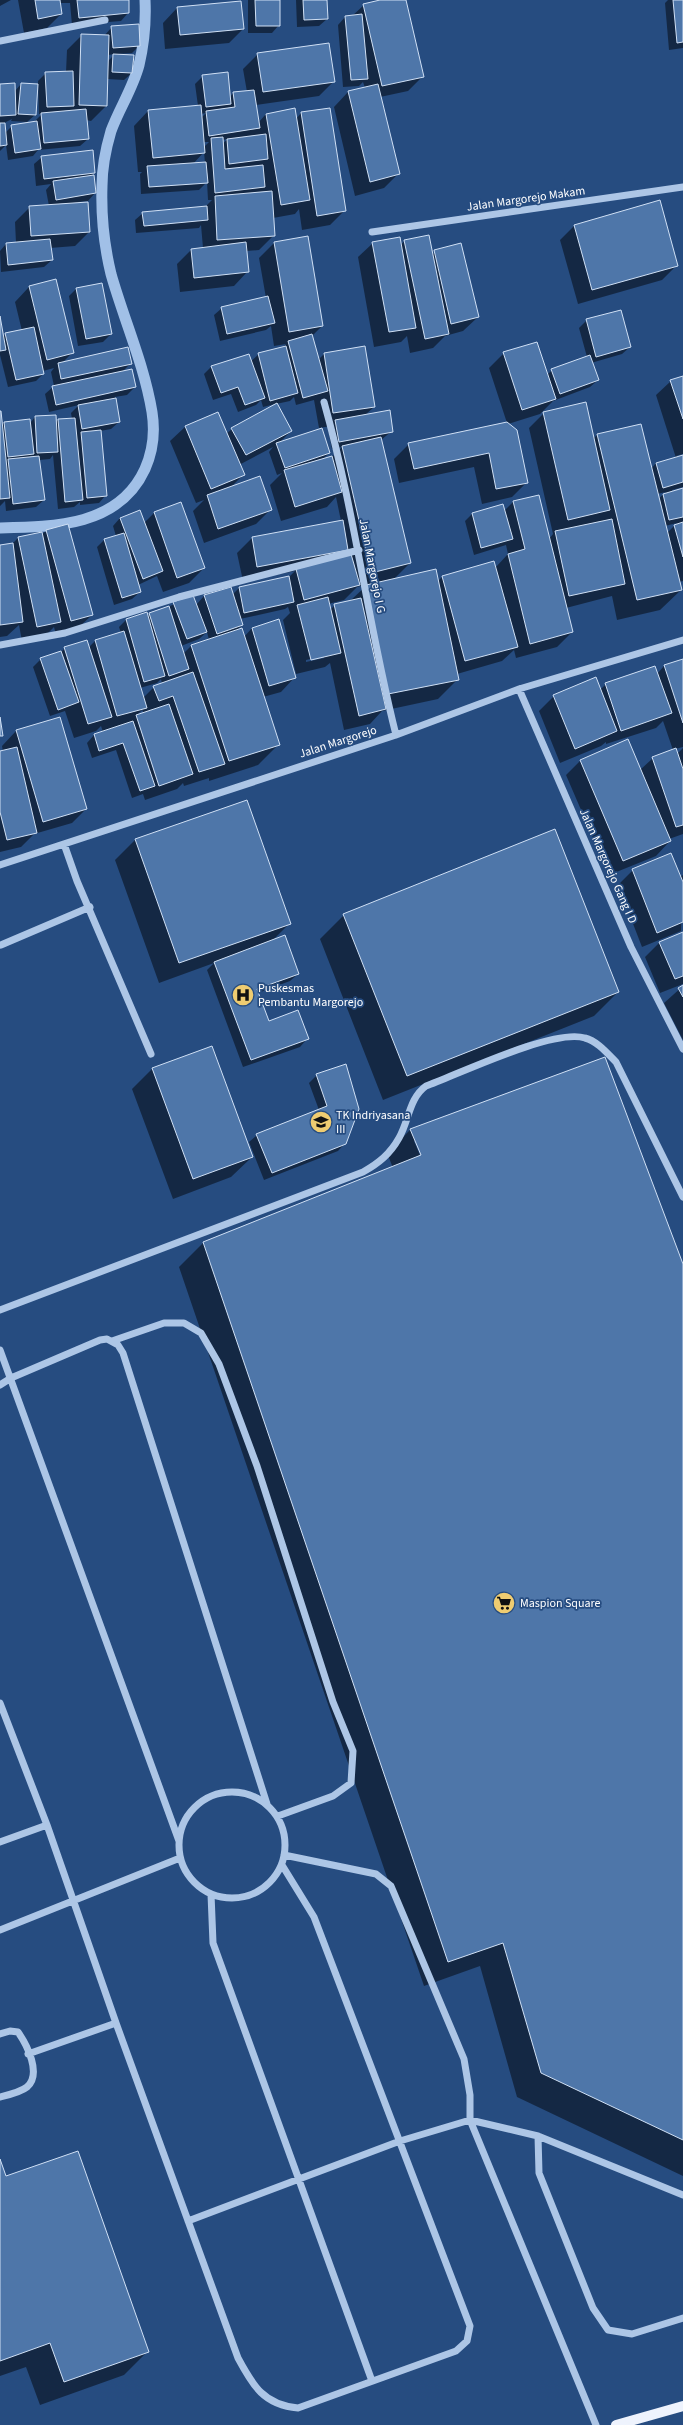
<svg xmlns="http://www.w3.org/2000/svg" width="683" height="2425" viewBox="0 0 683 2425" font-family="'Source Sans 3',sans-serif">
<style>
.shadow{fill:#0007;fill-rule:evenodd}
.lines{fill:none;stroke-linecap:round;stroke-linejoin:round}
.stream{stroke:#a1c0e7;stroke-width:11}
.building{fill:#4e76a9;stroke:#d0e0f5}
.minor{stroke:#adc6e6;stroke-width:7}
.major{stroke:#eef3fd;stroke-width:10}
.labels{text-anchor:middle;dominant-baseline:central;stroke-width:3.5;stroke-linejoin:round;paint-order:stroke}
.street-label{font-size:12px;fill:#fff;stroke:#264c80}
.poi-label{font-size:12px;fill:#fff;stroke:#264c80;text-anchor:start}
</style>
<rect width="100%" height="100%" fill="#264c80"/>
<!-- shadow -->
<path class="shadow" d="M0 0H11L0 6Z
M18 0H128V13L121 21 72 25 70 3H60L61 14 47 28 24 33Z
M248 0H279V25L272 33H248Z
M296 0H326L327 19 319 26 297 27Z
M385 0H405L423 76 408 91 380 97 398 174 384 188 355 196 334 107 348 92 365 88 363 82 359 86 343 87 338 25 345 17 352 16 364 5Z
M668 0H683V48L669 50 665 3Z
M177 8 243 29 229 43 165 49 163 23Z
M112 27 139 46 132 53 118 54 132 73 124 80 107 79 106 106 91 121 86 120 88 139 80 146 38 150 33 156 8 160 6 145 0 151V85L15 91 21 84 35 115 27 122 11 121 12 119 4 123 5 133 12 126 34 122 42 114H39L38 81 46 73 66 72 67 50 82 35 104 36ZM115 54 108 61V55Z
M258 54 334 81 319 96 256 105 258 123 266 114 296 119 301 113 344 211 330 225 302 230 299 209 295 214 273 218 274 235 259 250 246 251 248 271 234 286 180 292 177 264 191 250 203 248 201 225 199 228 136 233 135 220 143 213 204 208 212 200H208L207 182 199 190 141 194 140 174 142 172H138L134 126 148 111 198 106 195 84 203 76 230 97 233 93 247 92 243 69ZM206 113 201 118V114ZM228 139 222 144V140ZM203 142H209L204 147ZM204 152 205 163 193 164Z
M42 157 94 173 91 176 95 193 88 201 78 202 89 232 75 246 50 248 52 260 44 267 1 272 0 251 6 244 16 243 15 222 30 207 49 206 46 190 51 184 36 186 34 164Z
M575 225 677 265 662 280 578 304 560 240Z
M307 237 322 326 312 336 318 360 324 354 374 407 364 416 392 431 381 440 410 563 393 580 438 581 442 577 495 568 508 554 506 545 474 555 465 521 472 514 504 511 513 502 538 496 549 539 553 534 529 428 544 413 593 439 597 435 651 469 656 463 676 458 656 395 671 381 683 377V454L676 456H683V487L672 490V492L683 489V581L679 582 681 590 660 610 617 620 612 596 566 608 572 632 557 647 516 658 514 650 502 661 457 674 458 679 438 699 382 711 370 724 344 730 330 663 325 667 296 674 283 620 290 613 288 607 285 609 240 619 242 625 236 631 244 637 252 628 278 620 295 677 281 692 263 697 278 745 258 765 209 781V778L184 786 183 783 177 789 145 800 143 794 132 798 116 750 92 758 87 743 94 735 103 732 101 726 96 731 74 738 65 711 50 716 33 667 41 659 60 653 65 648H88L95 641 121 633 119 627 127 619 147 616 193 596 196 605 204 596 230 588 232 595 239 588 289 577 295 571 243 581 237 553 252 538 341 521 336 497 327 507 281 521 270 485 282 473 277 475 269 452 273 447 239 465 244 474 230 488 271 509 256 524 204 543 193 511 204 500 196 503 170 441 185 427 217 413 226 434 232 429 275 404 263 407 261 400 256 405 238 412 231 394 213 400 204 374 212 366 250 362 259 354 282 348 286 344 274 346 271 326 266 330 220 341 214 315 222 308 266 298 259 258 274 243ZM294 397 296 405 314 400 319 428 331 426 328 429 332 449 342 447 332 457 322 460 329 453 278 444 291 431 276 404 290 401ZM666 492 658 499 657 494ZM677 523 667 533 665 526ZM368 584 350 601 335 605 330 610 328 604 344 600 357 587ZM207 632 209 640 192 645 183 654 181 646 199 639ZM324 656V658L306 662V660ZM161 679 162 684 154 687 143 698 140 688 157 683ZM142 710 144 713 137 715Z
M405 241 432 254 460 245 478 317 463 331 445 336 433 348 410 353 407 336 401 342 374 347 358 257 373 243 400 245Z
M29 287 73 352 62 363H131L122 372 135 387 127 395 115 397 119 422 111 429 100 431 106 495 99 503 80 505V502L74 507 58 509 53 455 50 459 39 460 44 500 36 507 6 511 5 501 0 506V415L1 426 4 423 29 420 30 423 35 417 56 422 58 420 72 419 71 413 79 405 49 412 45 394 54 386 51 372 54 368 43 371V374L36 381 8 387 0 355V322L3 337 6 334 22 331 15 302Z
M76 289 111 334 103 342 78 346 69 296Z
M587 320 630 347 622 354 591 363 598 380 590 387 553 401 540 414 508 424 527 482 512 497 482 504 474 467 399 483 394 459 409 444 507 423 489 368 504 353 547 375 552 370 587 357 579 328Z
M181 503 204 568 189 583 163 592 157 576 138 585 140 592 132 599 114 605 97 547 104 540 116 536 113 526 120 518 140 512 144 523 154 513Z
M67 525 92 615 77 629 56 635 54 627 45 636 22 641 19 625 7 636 0 637V546L12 544 18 538 41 535 46 531Z
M683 660V747L675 749 677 754 683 748V834L669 839 670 841 656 856 609 875 566 775 581 760 640 770 653 758 673 750 663 721 656 728 606 744V742L601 746 560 763 539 711 554 696 600 690 606 684 657 674 664 666Z
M16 731 86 809 72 823 34 834 21 847 0 852V752H3L2 746Z
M135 840 289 924 272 941 298 974 290 981 258 993 268 1022 307 1039 300 1047 243 1067 207 970 214 963 159 983 115 860Z
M633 870 680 877 683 875 681 931 642 947 618 885Z
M344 915 618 992 594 1016 383 1100 320 939Z
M683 933V984L660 993 645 957 660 942Z
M683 986V1040L664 1003Z
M211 1048 252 1157 231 1177 173 1199 132 1089 152 1069Z
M317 1075 345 1143 338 1151 264 1180 249 1142 257 1135 319 1110 309 1083Z
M411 1129 683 1266V2176L517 2097 480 1966 424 1986 179 1267 203 1243 393 1168 387 1153ZM414 1141H416L423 1160H422Z
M0 2162 5 2178 148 2351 124 2375 40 2405 26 2367 0 2376Z"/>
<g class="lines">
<!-- stream -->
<path class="stream" d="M0 528C55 527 119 526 145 469 153 451 155 431 152 412 144 364 124 320 111 274 104 245 101 215 102 186 102 168 106 148 111 131 119 109 133 88 139 65 144 44 146 21 145 0"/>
</g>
<!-- building -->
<path class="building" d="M35 0H60L62 14 38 19Z
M77 0H129V13L79 18Z
M255 0H280V26H256Z
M303 0H327L328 19 304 20Z
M380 0H406L424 77 382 86 363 4Z
M673 0H683V42L677 43Z
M241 1 244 29 180 35 177 7Z
M362 14 368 79 351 80 345 16Z
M139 24 140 46 113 48 111 26Z
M81 34 109 35 107 106 79 105Z
M329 43 335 82 263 92 257 53Z
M113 54 134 55 132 73 112 72Z
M73 71 74 106 47 107 45 72Z
M228 72 231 104 206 107 202 75Z
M15 83 16 115 0 116V84Z
M21 83 38 84 36 115 18 114Z
M378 84 400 174 370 182 348 91Z
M254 90 260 128 209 136 206 111 235 107 233 92Z
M201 105 205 153 153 158 148 110Z
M295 108 310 200 281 205 266 114Z
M330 108 346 211 317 216 301 112Z
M86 109 89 139 44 143 41 113Z
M37 121 41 149 15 153 11 125Z
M0 123H5L7 145 0 146Z
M266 134 268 159 229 164 227 139Z
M223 137 225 169 263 165 265 187 215 193 211 138Z
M93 150 95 173 44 179 41 156Z
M206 162 208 183 149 187 147 166Z
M94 175 96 193 56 200 53 181Z
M272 191 275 236 217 240 215 196Z
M660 200 678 266 592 290 574 225Z
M88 202 90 232 31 236 29 206Z
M207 206 208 220 144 226 142 212Z
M429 235 449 334 425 339 404 240Z
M308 236 323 326 289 332 274 242Z
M400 237 416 328 389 332 372 242Z
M50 239 53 260 8 265 6 243Z
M246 242 249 272 194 278 191 249Z
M461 243 479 317 451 324 434 250Z
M56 279 74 353 47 360 29 286Z
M102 283 112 334 86 339 76 288Z
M268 296 275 323 227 334 221 307Z
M621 310 631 347 596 357 586 319Z
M0 316 6 350 0 351Z
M34 327 44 374 16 380 5 333Z
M312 334 328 391 303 398 288 341Z
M537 342 556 399 522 410 503 352Z
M286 346 298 393 270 401 258 353Z
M365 346 375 407 333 413 324 353Z
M128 347 132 364 61 379 58 363Z
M249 354 265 398 245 405 238 387 221 393 211 366Z
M590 355 599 380 560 394 551 369Z
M132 369 136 387 56 405 52 386Z
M683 376V419L670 380Z
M116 398 120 422 82 429 78 405Z
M586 402 610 510 568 520 543 412Z
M277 403 292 431 246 455 231 428Z
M390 410 393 432 339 442 335 420Z
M1 411 10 498 0 499V411Z
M218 412 245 475 211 489 185 426Z
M56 415 58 452 37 453 35 416Z
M75 418 83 500 65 502 58 419Z
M30 419 34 454 8 457 4 422Z
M507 422 517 430 528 483 496 489 489 453 414 469 408 443Z
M641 424 682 590 637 600 597 434Z
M322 428 330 453 285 468 276 443Z
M101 430 107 496 87 498 81 432Z
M381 437 411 563 371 573 342 446Z
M683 455V482L663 488 656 463Z
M39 456 45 500 13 504 8 459Z
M332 456 342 492 295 507 284 470Z
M260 476 272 510 218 529 207 495Z
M683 488V517L669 520 663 494Z
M539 495 573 632 530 644 508 554 525 549 513 501Z
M181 502 205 568 177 578 154 512Z
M503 504 513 539 481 548 472 513Z
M140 510 163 571 143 579 120 518Z
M612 519 625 584 569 596 555 531Z
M343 520 348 550 257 567 252 537Z
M683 522V557L674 525Z
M68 524 93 615 71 621 46 530Z
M42 532 61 622 37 627 18 537Z
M124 533 141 592 122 598 104 539Z
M13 543 23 622 0 625V545Z
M351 554 360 585 304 600 296 569Z
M494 561 518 647 465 661 442 576Z
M436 569 459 680 388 694 366 585Z
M289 576 294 602 244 613 239 587Z
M231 587 243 625 217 634 204 595Z
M193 595 207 632 187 639 173 602Z
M328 597 341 653 311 660 297 605Z
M361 598 386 709 359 716 334 604Z
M169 606 189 669 169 676 149 613Z
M147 612 165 676 144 682 126 619Z
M279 619 296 678 269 686 252 628Z
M242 628 280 745 229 761 191 645Z
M124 631 147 708 117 716 95 640Z
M87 640 112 717 88 724 64 647Z
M61 651 79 702 58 710 40 658Z
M683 659V723L664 665Z
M655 666 672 713 621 731 605 683Z
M193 672 225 764 199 772 173 696 159 701 153 686Z
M596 677 617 731 575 749 553 695Z
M169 704 193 774 159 786 136 715Z
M0 717 3 736H0Z
M60 717 87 809 43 822 16 730Z
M133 721 155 786 140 791 123 743 99 751 94 734Z
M628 739 671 841 623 861 580 760Z
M17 747 37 833 7 840 0 812V751Z
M676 748 683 769V825L676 827 652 757Z
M247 800 291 924 179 963 135 839Z
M555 829 619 992 407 1076 343 914Z
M671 853 683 882V922L657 933 632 869Z
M683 932V976L675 979 659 942Z
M285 935 299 974 257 989 269 1021 298 1010 309 1039 251 1060 214 962Z
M683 985V997L678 988Z
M212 1046 253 1157 193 1179 152 1068Z
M605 1057 683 1264V2140L541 2073 503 1943 448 1962 203 1242 421 1155 410 1129Z
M346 1064 359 1109 346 1144 272 1173 256 1134 327 1106 316 1074Z
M78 2151 149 2352 64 2382 50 2343 0 2361V2159L6 2176Z"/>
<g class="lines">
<!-- minor -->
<path class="minor" d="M0 41 105 20
M372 232 683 187
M324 402C355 512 368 625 396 735
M0 645 65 633 179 597 359 550
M519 689 631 947 683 1049
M64 844 77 881 151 1054
M0 865 396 735 519 689 683 640
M1 945 90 907
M0 1310 363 1172C379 1163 390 1154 399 1138 409 1121 409 1098 426 1086 459 1074 554 1028 585 1038 597 1041 607 1053 616 1062L683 1197
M112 1341 164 1323H184L201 1333 219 1364 257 1466 333 1702 353 1751 351 1783 333 1796 278 1816
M0 1350 179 1841
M0 1385 11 1378 100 1340 107 1339 118 1345 123 1353 267 1804
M0 1703 47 1825
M179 1845a53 53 0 1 1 106 0a53 53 0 1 1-106 0Z
M0 1842 47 1825 116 2023 238 2358C253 2386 264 2405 298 2408L456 2351 467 2341 470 2326 314 1917 282 1865
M284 1855 376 1874 391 1886 464 2059 470 2095V2120L596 2425
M211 1894 213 1943 372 2381
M0 1930 180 1858
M0 2034 10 2031 18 2032C27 2045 42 2074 27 2087 21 2092 8 2095 0 2097
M28 2054 116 2023
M538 2136 539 2173 593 2308 608 2330 632 2334 683 2318
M188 2221 400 2141 470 2120 538 2136 683 2195"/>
<!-- major -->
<path class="major" d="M616 2425 683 2406"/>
</g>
<!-- icons -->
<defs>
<g id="hospital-disc" transform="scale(1.15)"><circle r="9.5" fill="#efcc71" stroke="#264c80"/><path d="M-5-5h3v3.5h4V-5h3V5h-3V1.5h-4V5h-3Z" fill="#111"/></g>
<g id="school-disc" transform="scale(1.15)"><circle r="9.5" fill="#efcc71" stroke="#264c80"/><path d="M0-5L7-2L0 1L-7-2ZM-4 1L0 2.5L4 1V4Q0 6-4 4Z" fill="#111"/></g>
<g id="supermarket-disc" transform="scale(1.15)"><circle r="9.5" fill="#efcc71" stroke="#264c80"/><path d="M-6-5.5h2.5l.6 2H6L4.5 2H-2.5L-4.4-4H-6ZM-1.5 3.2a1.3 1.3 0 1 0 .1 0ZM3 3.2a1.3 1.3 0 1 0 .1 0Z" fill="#111"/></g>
</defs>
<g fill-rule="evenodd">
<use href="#hospital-disc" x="243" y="995"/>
<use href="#school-disc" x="321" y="1122"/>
<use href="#supermarket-disc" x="504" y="1603"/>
</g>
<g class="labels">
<!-- street labels -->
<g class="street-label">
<text transform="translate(526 199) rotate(-8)">Jalan Margorejo Makam</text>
<text transform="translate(372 566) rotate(79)">Jalan Margorejo I G</text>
<text transform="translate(338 742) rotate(-18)">Jalan Margorejo</text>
<text transform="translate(608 866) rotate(66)">Jalan Margorejo Gang I D</text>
</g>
<!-- poi labels -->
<g class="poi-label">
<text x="258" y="988">Puskesmas<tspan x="258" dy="14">Pembantu Margorejo</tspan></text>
<text x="336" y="1115">TK Indriyasana<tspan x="336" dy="14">III</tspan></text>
<text x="520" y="1603">Maspion Square</text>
</g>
</g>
</svg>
